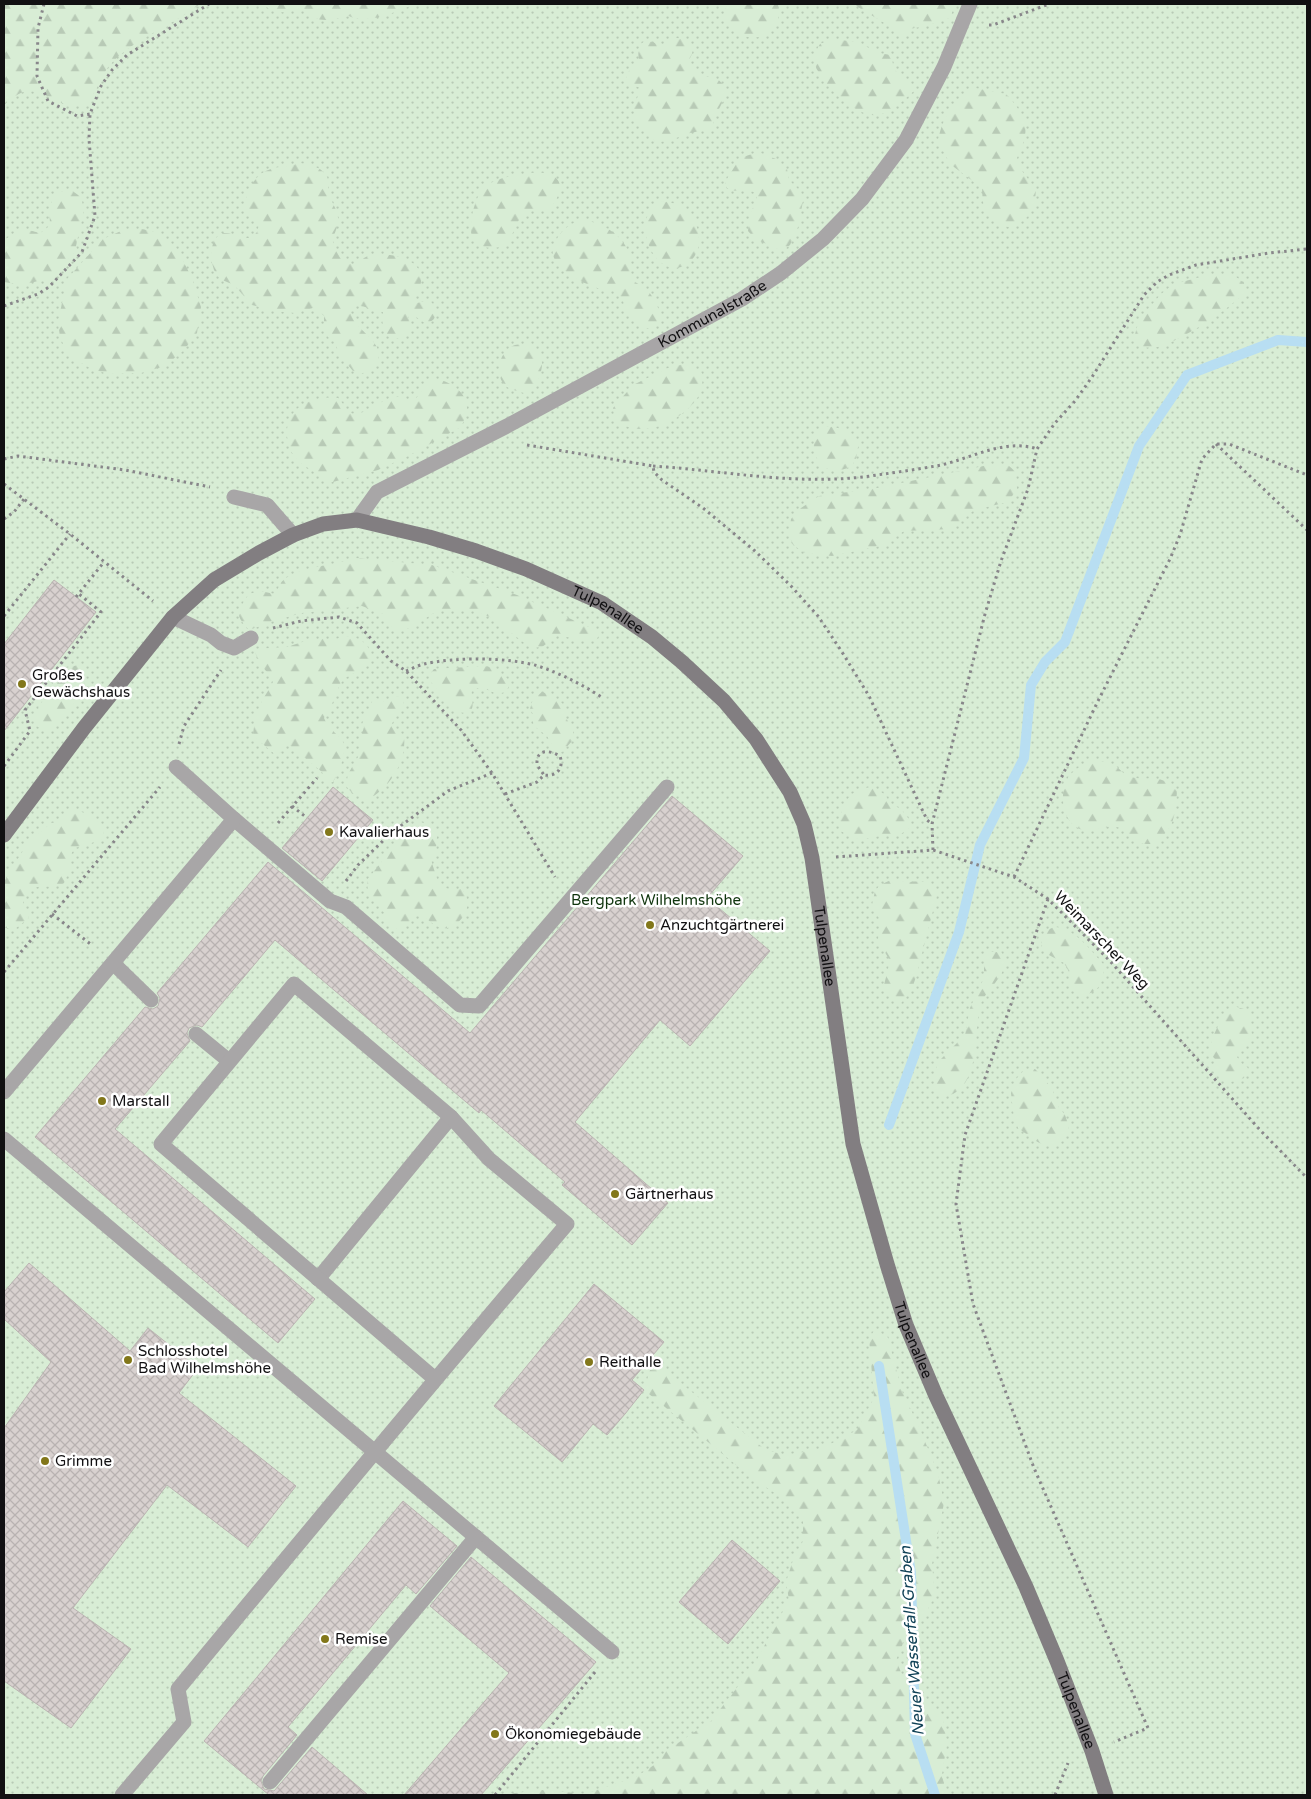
<svg xmlns="http://www.w3.org/2000/svg" width="1311" height="1799" viewBox="0 0 1311 1799" font-family="'Varela Round',sans-serif">
<style>
.grass{fill:url(#grass-dots)}
.forest{fill:url(#forest-firs)}
.lines{fill:none;stroke-linecap:round;stroke-linejoin:round}
.stream{stroke:#b8def2;stroke-width:10}
.building{fill:url(#building-cross-hatch);stroke:#bbb4b2}
.path{stroke:#88868a;stroke-width:3;stroke-dasharray:2.5 4;stroke-linecap:butt}
.lane{stroke:#a8a6a7;stroke-width:15}
.secondary{stroke:#827e81;stroke-width:15}
.poi-dot{fill:#82771a;stroke:#fff;stroke-width:2}
.labels{text-anchor:middle;dominant-baseline:central;stroke-width:5;stroke-linejoin:round;paint-order:stroke}
.street-label{font-size:15px;fill:#111012;stroke:#fff}
.poi-label{font-size:15px;fill:#111012;stroke:#fff;text-anchor:start}
.park-label{font-size:15px;fill:#10360e;stroke:#fff}
.water-label{font-size:16px;font-style:italic;fill:#114257;stroke:#fff}
</style>
<defs>
<pattern id="grass-dots" width="8" height="8" patternUnits="userSpaceOnUse" patternTransform="scale(1.25)"><rect width="8" height="8" fill="#d8edd5"/><path d="M2 2h.1M6 6h.1" fill="none" stroke="#b8cab6" stroke-width="1.8" stroke-linecap="round"/></pattern>
<pattern id="forest-firs" width="22" height="20" patternUnits="userSpaceOnUse" patternTransform="scale(1.25)"><rect width="22" height="20" fill="#d8edd5"/><path d="M5 1l3.5 6h-7zM16 11l3.5 6h-7z" fill="#b8cab6"/></pattern>
<pattern id="building-cross-hatch" width="8" height="8" patternUnits="userSpaceOnUse" patternTransform="scale(1.25)"><rect width="8" height="8" fill="#d8d1cf"/><path d="M0 0l8 8M0 8l8-8" fill="none" stroke="#b8b2b1"/></pattern>
</defs>
<rect width="100%" height="100%" fill="#f9f6fc"/>
<!-- grass -->
<path class="grass" d="M4 4H1307V1795H4Z"/>
<!-- forest -->
<path class="forest" d="M4 4H200C173 25 131 40 109 66 101 76 94 99 84 104 68 113 45 89 27 91 19 92 10 100 4 105Z
M261 4H414C396 12 367 25 349 16 328 21 317 24 301 8 282 15 277 13 261 4Z
M727 4H778C787 54 713 43 727 4Z
M854 4H955L950 18 929 25 910 29 901 37C889 22 869 16 854 4Z
M675 38C690 38 698 49 688 61L694 68 695 73C709 81 719 71 727 93L714 119 713 128 686 134 669 141 655 142C649 128 632 123 634 108 635 102 639 94 641 88 634 86 631 85 626 79L627 73 639 61C638 52 637 46 645 41L653 42 663 47Z
M832 39 858 42 878 53 891 55 894 69 914 91C903 100 892 112 878 115 858 118 826 88 818 71 815 67 815 61 813 56L820 44Z
M975 88 1006 94C1016 105 1028 119 1025 135 1024 143 1020 151 1017 158L1022 171 1036 190C1034 212 1030 220 1008 227 985 217 983 212 982 188L950 164 938 141C943 114 953 105 975 88Z
M758 152 776 159 787 169 789 180 801 192 803 201 798 227 790 245 782 251 755 239 748 231 750 214 757 199 756 193C743 186 740 195 727 188L725 182 740 158Z
M299 163C309 164 326 168 328 180 329 185 327 191 329 196 339 215 342 219 332 239 338 254 338 261 355 265 359 262 363 258 368 256 382 251 419 257 421 276 422 286 418 292 414 301L417 303 429 300 434 305 437 311C435 319 433 322 425 323L410 313 408 315 411 328 406 336 400 339 389 337C383 328 381 322 383 312 372 311 364 304 353 306 351 310 350 313 352 317 358 332 388 344 376 364 372 370 367 372 360 374L353 371 338 353 336 343 328 337 324 327V316L320 312 313 308 295 313 274 311 252 305 234 285 220 279 214 270 212 263 211 251 214 240 221 233C235 232 239 239 252 238L257 232 259 225 256 219 244 207C247 191 254 174 271 169 280 166 290 167 299 163Z
M530 173C536 173 545 172 551 175 568 182 557 200 549 210 542 210 533 209 526 213 511 222 516 247 494 248 489 248 480 247 476 243 465 234 474 198 483 189 494 177 514 176 530 173Z
M71 190 81 197 84 210 76 246 77 250 47 282 42 280 22 285 4 282V241C17 229 24 228 40 233 56 224 47 220 50 207 51 203 53 199 54 195L63 191Z
M662 201C669 202 675 203 681 207 697 215 705 242 694 257 680 276 660 268 651 250 643 234 644 222 651 206Z
M580 220C596 220 621 233 627 249 631 258 628 268 631 276 634 284 643 285 648 291 652 295 659 309 661 315 658 322 655 330 645 328 638 326 630 316 626 309 624 304 623 299 619 295 614 289 609 291 602 289 588 287 554 269 553 254 552 252 554 249 554 247 557 233 568 225 580 220Z
M142 229 160 233 177 249 192 278 201 307 197 333 184 350 165 366 141 373 108 374 90 368 76 360 65 348 60 337 58 322 67 279 103 239 121 231Z
M1212 274 1236 277 1244 283 1245 293C1224 312 1188 336 1162 346 1156 348 1148 347 1142 348L1134 338 1139 320 1161 294 1174 284Z
M527 344C548 359 543 365 536 387L524 393C517 391 507 389 503 383 494 370 501 350 515 345 519 344 524 344 527 344Z
M688 363 702 373C702 378 703 387 701 392 686 420 643 442 615 420L613 408 633 385 668 368Z
M434 378C448 381 467 391 467 408 467 414 464 421 461 427L408 456 378 470 329 483C320 472 304 469 295 457 290 451 288 444 287 436 285 407 313 395 338 398L343 404 344 410C363 423 379 397 397 397 402 396 408 400 413 401 423 393 422 385 434 378Z
M824 426C839 427 848 430 859 441L856 459 851 467C845 469 835 472 828 469 817 464 811 450 815 439 816 434 822 430 824 426Z
M998 463 1009 466 1016 472 1017 489 1008 502 974 510 951 529 904 531 884 545 832 556 805 553 793 545 789 534 791 519 801 508 819 496 877 488Z
M355 558 432 565 517 595 600 632 597 639 589 642 558 635 542 647 531 648 490 617 472 610 440 609 412 627 404 630 395 629 388 623 383 614 362 606 302 613 273 621 249 630C234 614 237 612 249 594L260 591 275 594C279 588 280 582 286 578 303 566 334 566 355 558Z
M345 636C362 637 375 647 369 665L345 678 340 684 332 704 324 718C328 728 335 732 342 740 349 749 338 774 333 782L329 783 325 780 322 772 288 744 277 756 253 736C254 724 256 712 262 701 266 693 271 688 274 679 264 670 258 662 254 649L287 647 311 639H336Z
M78 665 86 673 83 692 52 731H44L34 724V715L58 675 66 668Z
M485 666 493 668C499 677 516 675 506 692L496 694C489 690 480 686 472 690 470 697 475 703 471 711L466 713 456 712 430 681V674L434 669Z
M542 692 552 695 564 705 566 718 573 730V740L562 752 554 748 547 736 534 726 533 722 534 716 530 709 533 699Z
M398 696 404 701 403 706 391 725 404 736C407 762 389 789 367 800L352 793 346 786 348 774 358 757 361 737 364 727 362 724 374 697 387 703 393 698Z
M1093 760C1100 761 1109 762 1116 766 1120 769 1124 775 1129 776 1149 784 1157 770 1177 791 1175 817 1175 827 1154 844 1149 844 1143 844 1138 843 1131 840 1127 831 1120 828 1107 822 1096 833 1083 830 1060 825 1057 785 1073 772 1078 767 1086 763 1093 760Z
M873 786 885 795 891 804 901 809 908 818 911 826C901 837 898 833 885 835 865 838 857 845 839 829 839 816 844 797 857 791 862 788 868 788 873 786Z
M75 810C88 813 100 819 104 832L101 840 75 848 71 854V866L64 883C52 889 45 885 37 887 31 889 23 896 23 902 23 907 27 913 29 918L16 928H4V882L24 849 30 841 51 823 59 822 65 813Z
M421 822 430 826 437 836 436 852 431 860 439 885 451 890 461 889C478 904 458 931 442 928 434 926 427 919 422 915H416L402 929H397L386 919V915L368 892 367 880 391 850Z
M893 879C899 880 905 882 910 882 924 881 931 881 937 895L916 977 911 991 901 1003 890 999 884 985 890 961 878 940 880 920 872 905 875 891 880 885Z
M1055 927C1076 929 1091 951 1104 965 1104 983 1098 996 1077 995L1070 987 1068 970 1064 963 1047 954 1041 947C1042 936 1044 930 1055 927Z
M990 952H1001L1006 959C1003 981 985 990 980 1006 973 1035 982 1091 943 1097L936 1092 935 1073 938 1062 965 1035 970 1008 984 978V958Z
M1233 1006 1244 1009 1249 1016 1252 1036 1245 1042 1237 1057 1242 1064 1248 1068 1244 1078C1228 1086 1213 1080 1216 1060 1214 1058 1212 1056 1211 1053 1207 1041 1224 1014 1233 1006Z
M1025 1069H1035L1044 1078 1053 1091 1057 1105 1065 1115 1069 1127 1063 1140 1055 1146H1045L1036 1141 1018 1128 1013 1111 1011 1093 1017 1078Z
M874 1331 887 1335 902 1391 919 1427 938 1473 944 1503 932 1564 935 1595 927 1611 904 1641 896 1660 905 1682 943 1717 947 1744 942 1774 946 1795H504L506 1794 543 1790 585 1794 636 1777 654 1765 666 1751 711 1721 753 1667 789 1600 786 1582 793 1560 803 1541V1518L786 1500 756 1481 644 1390 650 1370 665 1371 766 1450 785 1455 821 1449 857 1430 874 1398 869 1338Z"/>
<g class="lines">
<!-- stream -->
<path class="stream" d="M889 1125 959 932 980 845 1024 758 1031 685 1045 662 1065 642 1139 446 1187 375 1278 340 1307 342
M879 1366 911 1573 915 1734 935 1795"/>
</g>
<!-- building -->
<path class="building" d="M54 580 96 612 4 731V644Z
M333 787 373 820 322 881 282 848Z
M672 796 743 856 707 898 770 951 690 1046 660 1020 575 1122 668 1203 632 1245 562 1185 565 1182 481 1110 479 1113 275 940 202 1027 197 1025 189 1028 187 1033 190 1041 115 1129 315 1299 278 1343 35 1137 145 1007 153 1009 158 1006 160 998 157 993 268 862 470 1033Z
M29 1263 130 1351 148 1328 198 1368 179 1393 296 1486 248 1547 167 1485 73 1608 131 1649 71 1728 4 1681V1428L51 1362 4 1319V1292Z
M594 1284 664 1342 632 1380 644 1390 625 1414 607 1435 593 1424 562 1462 494 1406Z
M403 1501 457 1546 416 1594 406 1585 288 1727 297 1735 263 1776 261 1781 264 1789 274 1791 312 1747 368 1795H269L204 1741Z
M732 1540 780 1581 728 1644 679 1602Z
M471 1557 596 1662 481 1795H404L509 1673 430 1606Z"/>
<g class="lines">
<!-- path -->
<path class="path" d="M44 4 38 28 37 76 48 101 77 116 90 114
M989 25H993L1049 4
M4 306 38 294 49 287 82 252 95 216 89 139 90 114 101 86 112 70 127 55 209 4
M1216 444 1307 530
M527 445 653 466 654 472 662 480 703 508 755 551 791 586 818 616 842 652 869 696 927 820 932 824
M4 459 18 456 125 470 210 487
M653 466C728 471 802 487 877 475 898 472 920 469 941 465 972 458 1006 438 1037 449
M4 484 70 534 153 601
M4 519 14 512 24 499
M76 597 104 562
M4 616 70 534
M273 628 301 621 339 617 357 623 391 661 406 671 461 730 492 773 555 877
M406 671C412 669 418 665 424 664 455 657 508 657 538 666 562 674 583 685 603 698
M179 744 184 726 221 670
M4 766 30 731 25 710 101 612 79 594
M505 794 537 782 544 775C557 777 564 768 560 756 549 750 536 748 537 765L544 775
M292 806 307 818
M278 823 317 778
M933 850 932 824 985 614 1001 561 1028 489 1037 449 1055 423 1075 401 1092 377 1144 295 1157 282 1169 275 1196 265 1269 253 1307 249
M836 857 933 850 1014 877 1048 899 1110 961 1260 1130 1307 1178
M1014 877 1097 703 1170 559 1180 535 1202 459 1216 444H1229L1307 475
M346 881 358 865 391 833 448 791 492 773
M1048 899 965 1135 956 1204 973 1304 1034 1468 1148 1728 1114 1742
M52 914 93 946
M4 972 160 787
M495 1795 595 1672
M1055 1795 1068 1763"/>
<!-- lane -->
<g class="lane">
<path d="M234 497 267 505 293 535"/>
<path id="s1" d="M357 520 377 492 507 426 742 299 781 273 823 239 862 199 906 140 944 67 970 4"/>
<path d="M173 617 211 635 221 643 234 648 251 638"/>
<path d="M234 819 330 901 346 907 460 1005 479 1006 667 787"/>
<path d="M113 963 151 1000"/>
<path d="M196 1034 229 1061"/>
<path d="M4 1092 234 819 176 767"/>
<path d="M4 1139 612 1652"/>
<path d="M318 1279 451 1117"/>
<path d="M270 1782 476 1537"/>
<path d="M122 1795 184 1722 178 1689C307 1533 436 1378 567 1224L489 1159 451 1117 294 984 161 1144 435 1379"/>
</g>
<!-- secondary -->
<path class="secondary" id="s2" d="M4 835 84 728 173 617 214 580 259 553 293 535 323 524 357 520 429 537 476 551 526 569 602 603 652 637 682 662 724 701 756 739 790 792 804 824 812 858 853 1144 887 1264 906 1325 936 1396 1026 1587 1057 1661 1092 1751 1106 1795"/>
</g>
<!-- markers -->
<g class="poi-dot">
<circle cx="22" cy="684" r="5"/>
<circle cx="329" cy="832" r="5"/>
<circle cx="650" cy="925" r="5"/>
<circle cx="102" cy="1101" r="5"/>
<circle cx="615" cy="1194" r="5"/>
<circle cx="128" cy="1360" r="5"/>
<circle cx="589" cy="1362" r="5"/>
<circle cx="45" cy="1461" r="5"/>
<circle cx="325" cy="1639" r="5"/>
<circle cx="495" cy="1734" r="5"/>
</g>
<g class="labels">
<!-- street labels -->
<g class="street-label">
<text stroke="none"><textPath href="#s1" startOffset="414">Kommunalstraße</textPath></text>
<text stroke="none"><textPath href="#s2" startOffset="756">Tulpenallee</textPath></text>
<text transform="translate(1102 940) rotate(46)">Weimarscher Weg</text>
<text stroke="none"><textPath href="#s2" startOffset="1176">Tulpenallee</textPath></text>
<text stroke="none"><textPath href="#s2" startOffset="1581">Tulpenallee</textPath></text>
<text stroke="none"><textPath href="#s2" startOffset="1986">Tulpenallee</textPath></text>
</g>
<!-- poi labels -->
<g class="poi-label">
<text x="32" y="675">Großes<tspan x="32" dy="17">Gewächshaus</tspan></text>
<text x="339" y="832">Kavalierhaus</text>
<text x="660" y="925">Anzuchtgärtnerei</text>
<text x="112" y="1101">Marstall</text>
<text x="625" y="1194">Gärtnerhaus</text>
<text x="138" y="1351">Schlosshotel<tspan x="138" dy="17">Bad Wilhelmshöhe</tspan></text>
<text x="599" y="1362">Reithalle</text>
<text x="55" y="1461">Grimme</text>
<text x="335" y="1639">Remise</text>
<text x="505" y="1734">Ökonomiegebäude</text>
</g>
<!-- park labels -->
<g class="park-label">
<text x="656" y="900">Bergpark Wilhelmshöhe</text>
</g>
<!-- water labels -->
<g class="water-label">
<text transform="translate(912 1641) rotate(-94)">Neuer Wasserfall-Graben</text>
</g>
</g>
<!-- border -->
<rect width="1311" height="1799" fill="none" stroke="#111012" stroke-width="10"/>
</svg>
